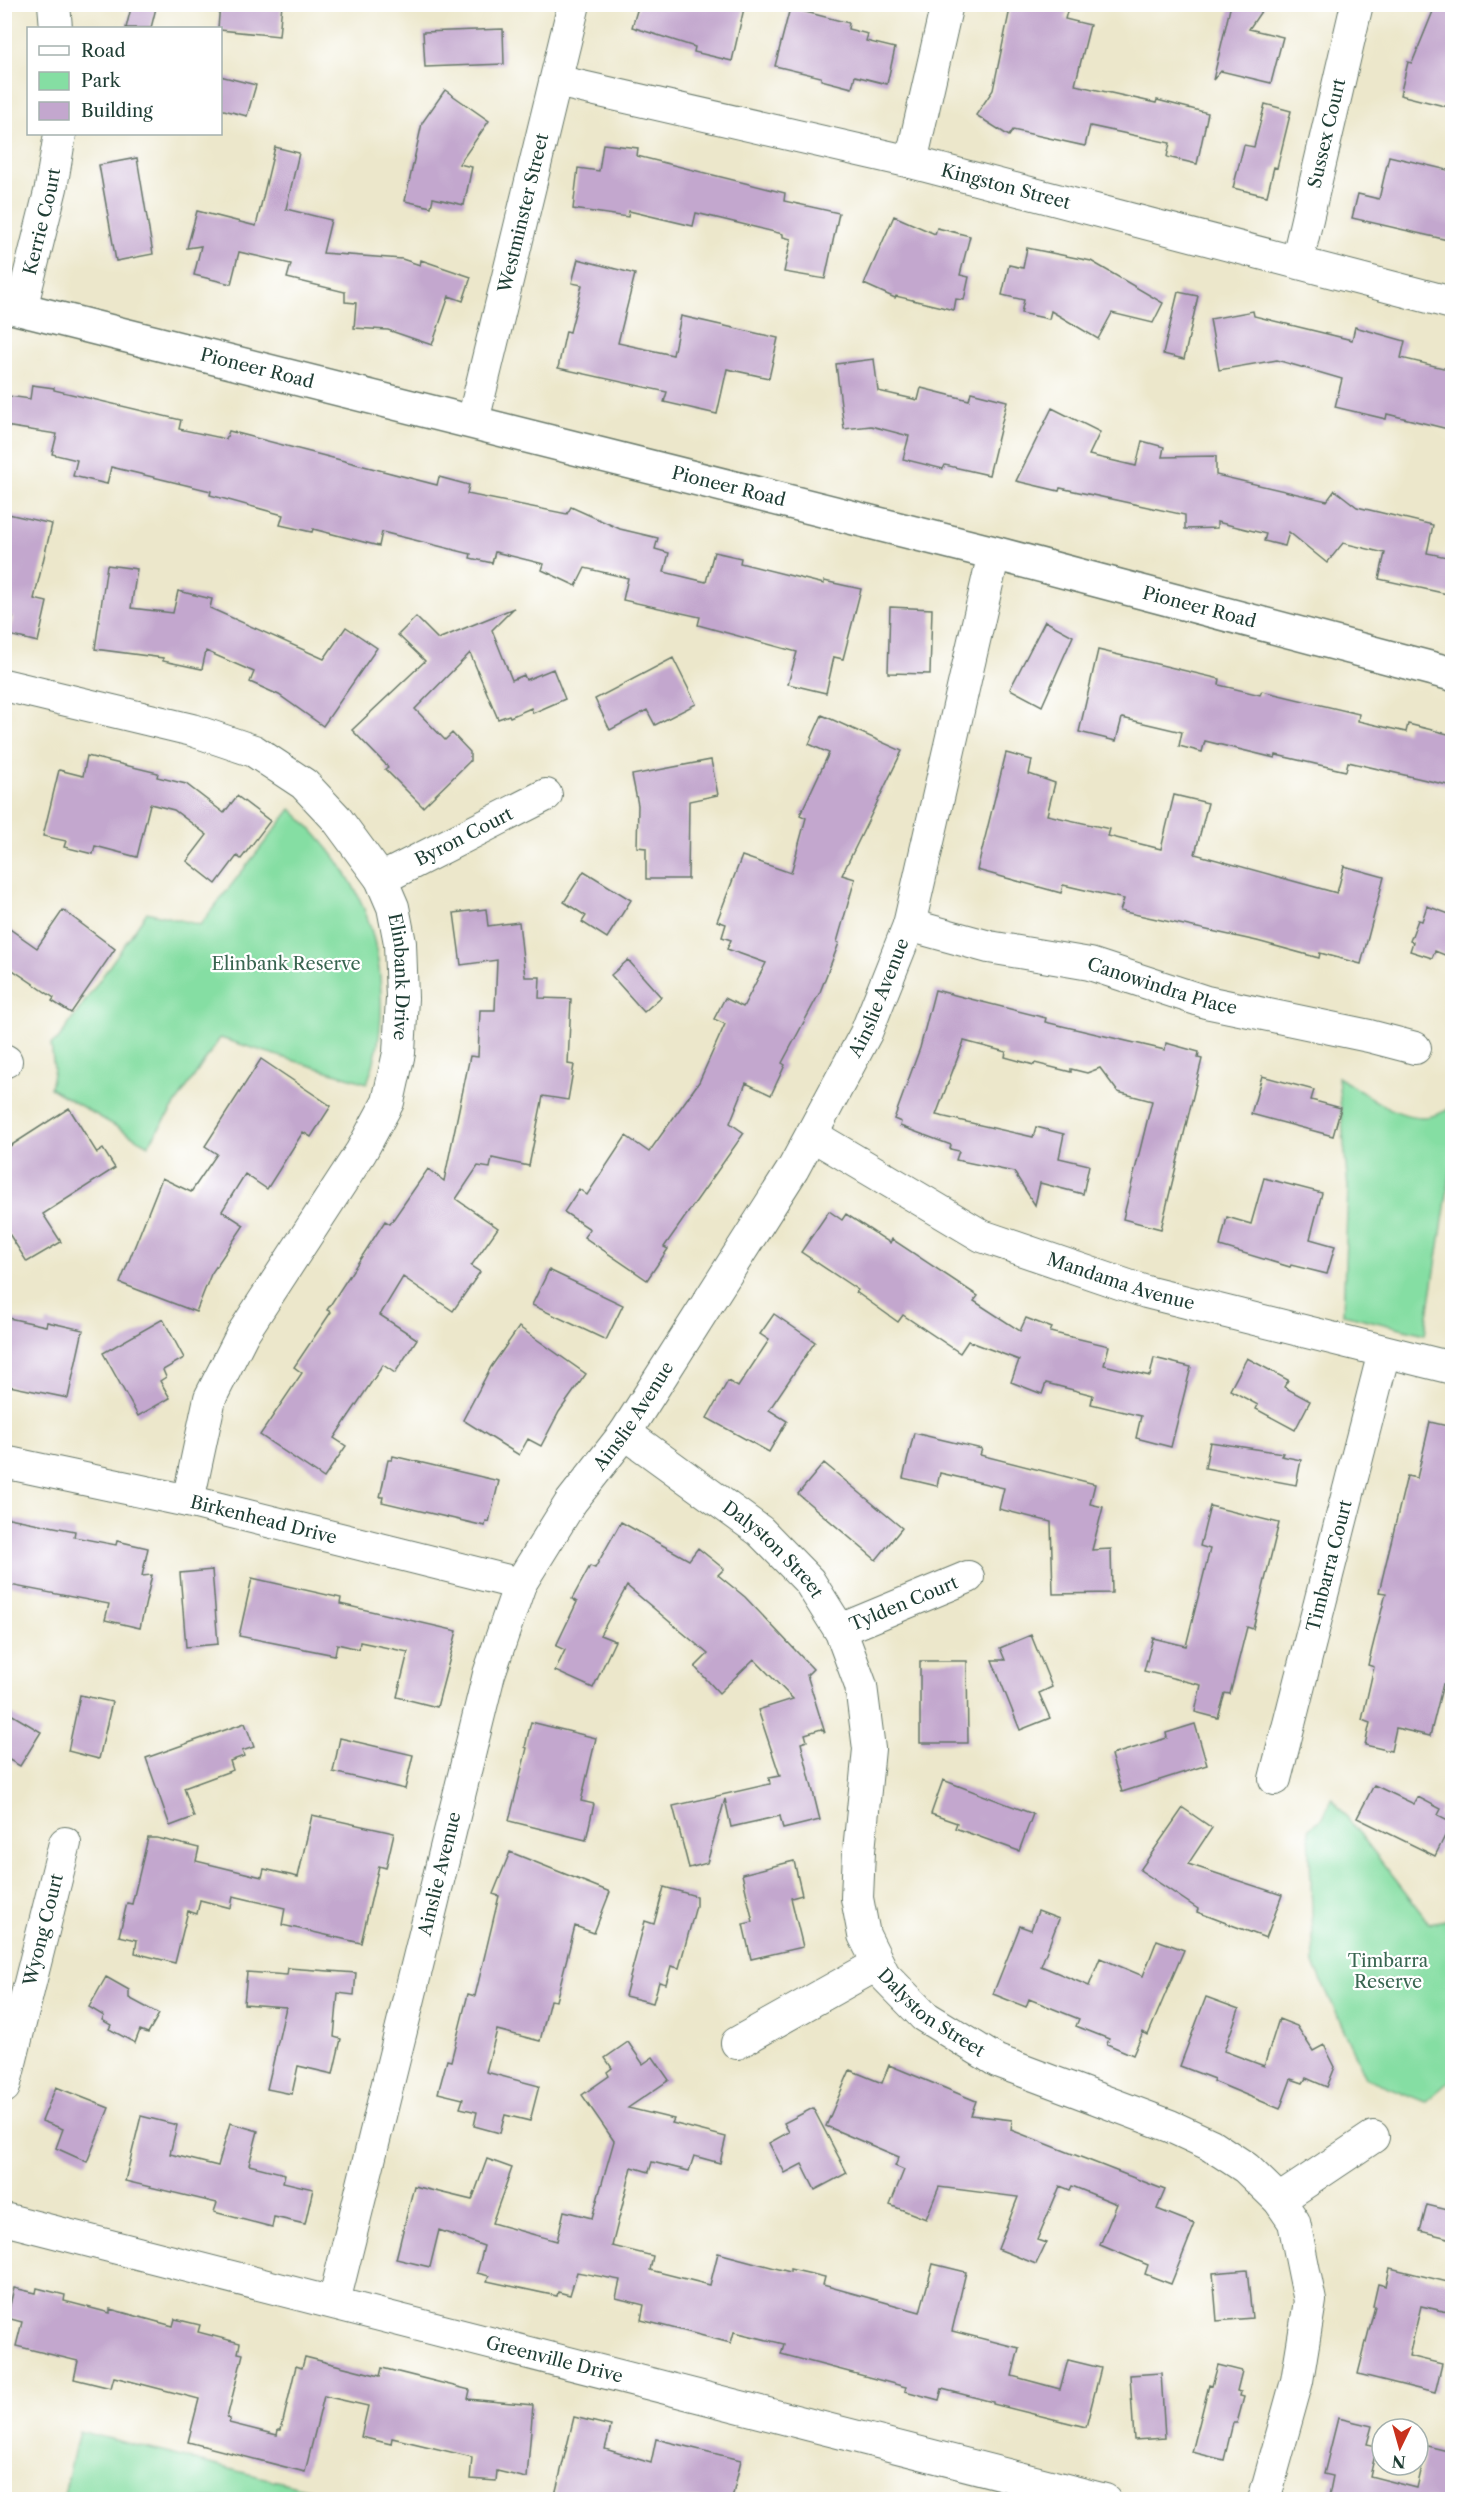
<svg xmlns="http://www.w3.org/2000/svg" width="1457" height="2504" viewBox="0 0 1457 2504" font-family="'Libre Caslon Text',serif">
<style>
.green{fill:#85dea3;stroke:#528e6c;stroke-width:1.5}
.building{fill:#c3a7ce}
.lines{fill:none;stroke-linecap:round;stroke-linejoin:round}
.minor-casing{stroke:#677869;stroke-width:34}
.secondary-casing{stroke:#677869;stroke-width:36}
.minor{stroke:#fff;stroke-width:32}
.secondary{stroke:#fff;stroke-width:33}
.labels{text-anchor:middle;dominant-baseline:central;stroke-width:4.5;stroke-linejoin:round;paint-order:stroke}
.street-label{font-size:18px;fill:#1f3d34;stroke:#fff}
.park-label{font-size:18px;fill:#386550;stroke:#fff}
</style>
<rect width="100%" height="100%" fill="#fff"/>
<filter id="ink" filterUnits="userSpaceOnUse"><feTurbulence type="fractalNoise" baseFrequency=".0167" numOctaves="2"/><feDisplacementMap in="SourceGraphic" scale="12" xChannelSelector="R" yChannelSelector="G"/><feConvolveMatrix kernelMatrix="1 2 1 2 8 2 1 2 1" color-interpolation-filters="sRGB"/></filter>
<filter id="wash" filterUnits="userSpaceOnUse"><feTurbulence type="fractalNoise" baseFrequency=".008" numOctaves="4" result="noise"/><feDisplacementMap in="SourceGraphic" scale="24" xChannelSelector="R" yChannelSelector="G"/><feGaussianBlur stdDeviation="1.35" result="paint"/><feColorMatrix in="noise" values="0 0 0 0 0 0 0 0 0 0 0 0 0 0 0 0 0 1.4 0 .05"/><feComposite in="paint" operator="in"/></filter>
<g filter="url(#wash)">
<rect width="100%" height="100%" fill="#ece7cb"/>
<!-- green -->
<path class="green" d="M291 809C348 862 380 918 381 998 382 1028 378 1055 367 1083L220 1038 148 1145 50 1088 54 1069 51 1044 58 1040 147 912 200 925Z
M1338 1077C1371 1097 1416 1136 1452 1106V1163L1425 1334 1343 1314 1348 1188Z
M1332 1798 1429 1923 1452 1919V2079L1425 2102 1366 2078 1314 1964 1309 1828 1323 1818Z
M79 2431 348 2499H63Z"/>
<g id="blocks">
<!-- building -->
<path class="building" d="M132 4H157L151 28H126Z
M220 4H282L279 36 220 30 218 28Z
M639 4H745L732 61 694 52 695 47 632 27Z
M1011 4H1069L1065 19 1090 25 1075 85 1156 103 1157 100 1208 113 1197 164 1167 157 1170 143 1090 126 1085 146 1013 130 1009 136 976 115 993 90Z
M1231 4H1266L1249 29 1283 37 1271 83 1221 71 1213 80Z
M1436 4 1452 11V108L1400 95 1408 62 1412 63Z
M790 8 849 23 848 29 868 34 866 41 895 48 887 84 855 76 852 88 821 80V77L775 66Z
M503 29 504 64 425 67 423 32Z
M220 76 256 85 247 116 220 109Z
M445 90 489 121 459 164 472 167 464 205 433 198 431 207 405 201 422 123Z
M1265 104 1291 111 1277 168 1274 167 1267 196 1233 188 1244 145 1254 147Z
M603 144 638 148 637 156 785 193 784 201 839 213 825 279 784 272 791 239 783 237V234L696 213 693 226 629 211 628 217 573 209 578 168 599 171Z
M275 147 299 153 286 209 331 220 323 253 402 259 420 265 421 260 471 277 463 301 449 296 432 345 388 330 354 328 356 303 345 302V292L287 278 291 264 239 252 231 284 194 275 201 246 187 248 197 211 256 226Z
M1389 156 1452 171V241L1352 218 1358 194 1379 199Z
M137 158 153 254 116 261 99 165Z
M894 216 935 234 937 228 970 236 960 275 969 277 964 300 956 299 954 310 896 296 895 298 864 284Z
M1027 248 1091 261 1163 303 1153 323 1112 313 1098 339 1051 311 1049 319 1021 313 1024 300 1002 295 1009 265 1023 268Z
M578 259 635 274 618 343 673 355 681 316 778 338 769 378 727 369 717 414 664 402 667 392 558 368 566 331 570 332 582 285 572 283Z
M1178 292 1198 296 1184 359 1163 354Z
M1253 311 1254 316 1352 340 1355 327 1405 341 1401 358 1452 370V430L1387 414 1386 419 1335 407 1342 379 1277 360 1219 370 1210 319Z
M874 359 878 391 918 400 921 388 969 400 971 392 1007 401 989 475 945 465 943 469 903 459 909 436 871 426 844 429 836 364Z
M32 385 54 388V390L181 420 179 429 226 439 229 431 437 485 439 477 469 485 467 494 567 514 571 507 620 529 658 538 655 549 669 553 664 572 706 582 714 552 741 558 740 563 824 584V581L861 589 843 659 834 657 826 693 788 684 797 652 698 625 700 617 623 600 628 578 585 568 576 586 542 570 544 564 495 552 492 563 470 558 471 554 382 532 379 546 313 529 312 532 280 525 283 515 210 495 211 491 111 467 107 484 73 476 77 460 52 454 57 434 5 426 9 396 30 399Z
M1052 408 1100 432 1089 455 1136 466 1142 441 1164 447 1162 457 1216 456V475L1327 501 1335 490 1357 507 1433 525 1427 553 1452 558V595L1379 579 1385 553 1343 543 1327 563 1289 532 1285 546 1264 541 1266 534 1217 522V528L1185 529V515L1060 488 1059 491 1016 481Z
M4 513 52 524 34 599 47 602 38 642 9 635 13 617 4 615Z
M107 565 137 569 131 608 173 613 178 591 212 599 210 608 324 659 346 627 377 648 323 726 279 695 250 682 254 672 206 651 202 669 163 661V658L95 649Z
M890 607 932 609 930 674 888 673Z
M514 608 492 630 512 680 524 675 526 680 553 669 565 699 533 713 531 708 510 717 509 715 498 719 470 653 415 709 445 740 452 733 470 752V761L423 807 385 769 388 767 352 730 425 661 398 635 416 617 438 639Z
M1045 621 1073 636 1042 706 1010 689Z
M1098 650 1220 679 1219 685 1260 695 1262 691 1359 714 1358 721 1406 732 1408 724 1452 735V786L1348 762 1346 771 1276 755 1275 758 1205 741 1202 752 1179 746 1182 732 1122 718 1116 741 1079 732Z
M673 658 696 704 655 725 647 710 610 730 595 699Z
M822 715 902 751 842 875 855 879 837 942 839 943 820 992 782 1063 785 1065 771 1095 746 1083 730 1123 744 1133 664 1247 668 1249 647 1280 584 1237 590 1229 564 1212 579 1189 587 1195 626 1136 649 1152 699 1082 725 1024 714 1019 725 998 743 1007 766 963 727 949 731 940 722 937 726 924 717 921 742 856 791 873 806 818 800 815 829 753 809 744Z
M1006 753 1032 760 1029 774 1055 783 1047 815 1110 829 1108 836 1161 849 1174 795 1208 803 1195 854 1337 893 1344 866 1384 877 1361 964 1320 953 1319 958 1257 941 1120 911 1124 899 1063 885 1061 893 977 870Z
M87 756 158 773 157 777 186 784 224 813 237 796 270 821 241 859 237 856 216 884 187 861 207 835 174 810 150 804 137 857 95 846 93 854 64 847 66 841 43 836 59 770 83 776Z
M711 760 718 795 689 801 688 879H646V848L637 847 638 805 632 775Z
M584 871 631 900 607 938 582 922 586 916 564 902Z
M1427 906 1452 915V958L1435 951 1432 958 1410 951 1413 942 1410 941 1418 920 1422 921Z
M486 909 488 926 519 922 525 977H540L539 998 571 999 568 1064 574 1065 568 1100 543 1096 529 1166 492 1158 490 1168 478 1166 456 1199 498 1228 471 1266 480 1272 453 1311 403 1277 380 1315 417 1339 395 1373 383 1365 334 1438 346 1446 324 1478 260 1435 302 1373 294 1367 331 1312 327 1310 385 1221 390 1224 428 1169 444 1181 470 1056 478 1057 480 1010H495L497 960 461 965 454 913Z
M63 910 115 949 71 1013 52 1001 54 998 4 964V925L37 948Z
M628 960 661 997 644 1012 611 975Z
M935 990 1046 1018 1045 1022 1165 1050 1166 1043 1199 1052 1198 1058 1202 1059 1161 1229 1123 1219 1152 1101 1118 1092 1100 1068 1087 1073 1071 1069V1072L1035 1063 1034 1065 1005 1057 1006 1052 964 1041 936 1115 1033 1137 1036 1127 1064 1134 1059 1158 1089 1165 1083 1194 1040 1183 1035 1205 1014 1172 956 1160 959 1151 950 1149 951 1145 900 1126 901 1122 894 1119 920 1048Z
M261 1059 331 1106 311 1137 303 1132 267 1189 245 1174 222 1211 244 1225 211 1274 196 1312 120 1283 162 1178 191 1192 217 1154 205 1146Z
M1262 1076 1314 1090 1311 1100 1341 1108 1333 1136 1251 1114Z
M69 1108 97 1153 103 1149 115 1168 43 1214 61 1242 27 1262 4 1226V1150Z
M1264 1178 1322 1193 1310 1239 1335 1246 1327 1274 1291 1265 1290 1267 1220 1246 1227 1217 1251 1224Z
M829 1211 842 1220 846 1214 890 1243 892 1239 978 1296 974 1301 1020 1331 1026 1318 1052 1328 1050 1332 1109 1346 1104 1365 1150 1376 1154 1358 1191 1367 1171 1447 1136 1438 1141 1416 1091 1404 1093 1395 1046 1383 1042 1394 1011 1382 1019 1360 968 1341 960 1353 903 1315 898 1322 856 1292 858 1290 801 1252Z
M549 1270 623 1305 606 1340 532 1305Z
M774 1314 815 1342 769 1410 787 1421 769 1452 707 1418 728 1381 738 1387 769 1340 760 1334Z
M4 1317 46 1326 47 1322 83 1330 68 1398 4 1385Z
M163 1319 184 1358 163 1370 166 1377 160 1381 170 1398 138 1416 103 1353Z
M519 1327 586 1374 559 1412 541 1446 528 1439 519 1455 463 1420 491 1367Z
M1247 1358 1288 1380 1284 1387 1310 1401 1295 1430 1256 1409 1258 1405 1230 1390Z
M1430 1422 1452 1427V1686L1443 1684 1430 1736 1396 1728 1391 1751 1365 1745 1370 1723 1362 1720 1374 1667 1368 1665 1386 1593 1379 1592 1407 1476 1417 1478Z
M914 1433 982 1449 980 1455 1095 1484 1090 1504 1103 1507 1092 1550 1111 1549 1112 1593 1053 1594 1051 1522 999 1509 1004 1488 940 1473 937 1486 903 1478Z
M1210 1442 1283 1453 1281 1456 1301 1460 1296 1485 1205 1468Z
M393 1456 499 1481 489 1522 486 1521 485 1526 382 1502 383 1497H380L388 1460H392Z
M824 1463 902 1528 876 1560 798 1494Z
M1210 1506 1279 1523 1253 1629 1247 1627 1230 1694 1225 1693 1218 1718 1195 1712 1201 1685 1144 1671 1153 1638 1186 1646 1210 1549 1200 1546Z
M4 1517 75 1531 74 1537 116 1545 117 1541 148 1548 142 1576 152 1575 140 1628 105 1620 109 1604 4 1584Z
M621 1522 689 1560 698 1548 724 1569 718 1575 745 1597 813 1669 807 1675 825 1733 821 1729 805 1734 807 1741 801 1743 820 1820 783 1829 780 1816 731 1827 725 1799 707 1863 689 1868 673 1806 770 1784 769 1778 780 1776 758 1710 793 1699 754 1659 719 1693 695 1667 708 1654 627 1586 600 1635 615 1641 593 1688 555 1671 565 1650 556 1646 577 1602 572 1599 590 1566 595 1568Z
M212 1570 218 1644 186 1647 180 1573Z
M252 1578 341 1598 340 1604 457 1631 437 1707 397 1697 408 1652 360 1642 359 1649 337 1644 335 1655 239 1636Z
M1031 1635 1052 1687 1039 1693 1050 1718 1020 1730 992 1660H1005L1000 1648Z
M920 1661H967L968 1743H920Z
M80 1695 112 1702 99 1759 68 1751Z
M4 1710 41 1732 20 1766 4 1757Z
M531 1722 596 1738 581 1801 594 1804 586 1840 509 1821 527 1748 525 1747Z
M245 1723 254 1747 242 1751 244 1756 230 1761 233 1770 184 1788 194 1817 170 1826 146 1758Z
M1195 1724 1207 1765 1122 1792 1111 1755 1167 1738 1166 1733Z
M340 1738 413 1755 405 1789 333 1772Z
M943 1780 1033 1814 1019 1851 955 1828 957 1823 931 1814Z
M1374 1785 1414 1804 1418 1797 1441 1809 1438 1815 1452 1822 1435 1856 1357 1818Z
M1183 1808 1212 1828 1188 1864 1282 1895 1266 1938 1197 1912 1198 1909 1140 1870Z
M312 1815 394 1833 386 1868 379 1866 361 1943 282 1925 285 1908 233 1896 231 1908 200 1900 197 1914 188 1911 175 1963 135 1953 137 1940 119 1936 127 1903 132 1904 148 1838H157L199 1848 196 1861 262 1877 264 1869 298 1877Z
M510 1852 610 1892 594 1933 575 1926 556 2001 550 2000 540 2041 497 2030 486 2072 539 2086 530 2121 505 2115 500 2133 474 2126 477 2112 460 2108 463 2099 438 2093 447 2060 451 2061 468 1994 475 1996 499 1896 493 1894Z
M794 1861 802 1895 791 1898 803 1947 751 1959 743 1924 753 1922 742 1874Z
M664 1887 696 1896V1906L679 1968 671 1966 666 1984 659 1982 653 2003 625 1996 645 1921 654 1924Z
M1038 1911 1059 1919 1041 1966 1089 1986 1100 1958 1143 1976 1157 1940 1184 1950 1148 2035 1143 2032 1133 2055 1107 2044 1109 2039 1076 2026 1079 2019 1029 1999 1026 2007 993 1994 1020 1926 1031 1930Z
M288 1968 356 1973 354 1995 338 1993 334 2037 341 2039 333 2074 298 2066 292 2094 267 2089 286 2007 244 2004 247 1972 287 1975Z
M106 1977 129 1990V1998L159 2014 148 2033 140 2030 135 2043 109 2029 111 2025 102 2020 104 2016 89 2007Z
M1206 1997 1239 2009 1224 2051 1264 2066 1279 2019 1297 2026 1313 2051 1324 2045 1335 2067 1327 2087 1306 2078 1303 2083 1291 2079 1280 2109 1213 2081 1214 2079 1180 2066Z
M628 2042 643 2064 653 2057 669 2080 628 2108 674 2119 672 2123 726 2137 720 2163 694 2156 689 2171 652 2162 649 2172 632 2167 612 2246 653 2256 650 2270 710 2285 718 2253 790 2272V2269L825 2277 823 2285 920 2312 933 2264 966 2272 952 2331 1019 2348 1012 2376 1060 2389 1068 2360 1101 2368 1086 2427 993 2404V2402L942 2389 939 2400 905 2391 906 2387 781 2354 784 2344 734 2332 731 2343 641 2320 644 2305 616 2298 620 2280 577 2272 570 2295 558 2292 557 2296 487 2281 489 2276 477 2273 484 2246 439 2230 430 2267 396 2259 414 2186 472 2200 487 2159 512 2168 492 2223 557 2241 564 2211 592 2218 614 2141 582 2095 609 2076 607 2072 612 2068 605 2058Z
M889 2065 976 2101 971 2115 1012 2120 1011 2130 1165 2190 1157 2209 1195 2224 1171 2284 1145 2274 1148 2265 1100 2245 1117 2204 1072 2186 1070 2190 1060 2186 1037 2240 1046 2243 1036 2264 998 2249 1018 2197 939 2187 926 2219 890 2205 904 2170 895 2166 899 2157 826 2126 850 2070 882 2083Z
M56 2087 109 2108 87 2162 56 2148 63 2129 42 2121Z
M813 2108 847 2173 815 2190 802 2164 785 2173 769 2143 789 2132 784 2123Z
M141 2116 177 2125 170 2154 218 2166 230 2123 258 2131 249 2165 285 2174 283 2182 313 2189 305 2224 274 2217 272 2227 214 2212 217 2203 125 2181Z
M1427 2205 1452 2211V2239L1420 2231Z
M1390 2268 1452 2283V2313L1421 2306 1409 2356 1442 2364 1435 2393 1358 2374 1375 2306H1373L1378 2284 1386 2286Z
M1247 2270 1252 2318 1217 2321 1213 2273Z
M14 2288 36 2293 37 2288 65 2295 64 2301 110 2313V2309L173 2326 175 2319 200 2325 198 2332 240 2343 238 2353 243 2354 227 2418 230 2419 229 2423 277 2435 278 2430H281L296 2366 302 2368 305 2357 380 2376 382 2368 470 2390 468 2399 533 2405 527 2478 497 2471 496 2481 470 2479 472 2457 392 2438 391 2444 361 2437 368 2406 324 2396 305 2472 188 2442 199 2399 114 2377 111 2388 74 2379 78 2361 16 2346 22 2322 7 2318Z
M1218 2365 1242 2371 1237 2391 1241 2392 1240 2396 1244 2397 1237 2423H1233L1224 2460 1192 2452 1209 2385 1212 2386Z
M1161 2373 1165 2438 1134 2440 1130 2375Z
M574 2417 611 2426 605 2449 651 2463 656 2439 741 2460 732 2499H622L595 2492 593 2499H554Z
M1338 2418 1372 2426 1367 2444 1377 2446 1370 2476 1417 2488 1427 2446 1452 2452V2490L1450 2499H1341L1329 2496 1333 2476 1324 2474Z"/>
</g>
</g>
<g filter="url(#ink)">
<use href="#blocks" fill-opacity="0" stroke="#677869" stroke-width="1.5"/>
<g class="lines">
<!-- minor casing -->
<g class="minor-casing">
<g id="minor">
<path d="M54 4 56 28"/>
<path id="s1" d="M556 81 911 162 1452 303"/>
<path d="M911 162 947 4"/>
<path id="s2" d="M1297 262 1357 4"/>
<path id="s3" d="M21 309 51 188 60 134"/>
<path id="s4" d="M473 421 574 4"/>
<path id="s5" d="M4 685 192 730 254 751 304 784 336 818 381 879 393 907 400 943 402 998 399 1053 388 1102 361 1152 243 1333 210 1398 188 1501"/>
<path id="s6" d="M381 879 546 795"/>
<path id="s7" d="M909 925 989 947 1090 964 1206 1002 1369 1036 1415 1048"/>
<path d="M4 1060 6 1061"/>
<path id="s8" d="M812 1135 982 1236 1146 1292 1452 1368"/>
<path id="s9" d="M625 1433 760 1531 809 1581 841 1632 861 1686 869 1749 859 1851 857 1898 864 1935 884 1975 924 2016 997 2061 1170 2126 1211 2145 1246 2168 1279 2200 1294 2222 1310 2301 1297 2381 1264 2500"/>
<path id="s10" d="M4 1462 188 1501 520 1584"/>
<path id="s11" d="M840 1630 968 1577"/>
<path id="s12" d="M1275 1779 1384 1352"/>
<path d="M737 2043 878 1964"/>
<path id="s13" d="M4 2087 65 1843"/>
<path d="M1279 2200 1373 2137"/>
<path id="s14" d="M4 2219 1105 2500"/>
<path id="s15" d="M334 2302 489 1674 520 1584 571 1502 625 1433 793 1169 866 1033 909 925 994 553"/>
</g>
</g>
<!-- secondary casing -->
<g class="secondary-casing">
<g id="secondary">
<path id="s16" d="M4 305 994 553 1452 674"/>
</g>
</g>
<!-- minor -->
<use href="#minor" class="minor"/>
<!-- secondary -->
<use href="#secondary" class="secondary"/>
</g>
</g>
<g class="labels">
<!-- street labels -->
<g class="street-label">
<text stroke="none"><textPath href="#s2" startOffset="132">Sussex Court</textPath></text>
<text stroke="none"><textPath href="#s1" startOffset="462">Kingston Street</textPath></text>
<text stroke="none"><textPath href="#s4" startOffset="214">Westminster Street</textPath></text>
<text stroke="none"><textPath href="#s3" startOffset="90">Kerrie Court</textPath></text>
<text stroke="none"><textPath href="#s16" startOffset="261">Pioneer Road</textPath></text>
<text stroke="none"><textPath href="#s16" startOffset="747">Pioneer Road</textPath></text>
<text stroke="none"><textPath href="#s16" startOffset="1233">Pioneer Road</textPath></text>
<text stroke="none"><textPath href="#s6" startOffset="93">Byron Court</textPath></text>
<text stroke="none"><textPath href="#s5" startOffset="542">Elinbank Drive</textPath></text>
<text stroke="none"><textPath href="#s7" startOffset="261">Canowindra Place</textPath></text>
<text stroke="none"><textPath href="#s15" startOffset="1431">Ainslie Avenue</textPath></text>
<text stroke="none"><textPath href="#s8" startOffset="344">Mandama Avenue</textPath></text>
<text stroke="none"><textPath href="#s15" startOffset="945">Ainslie Avenue</textPath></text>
<text stroke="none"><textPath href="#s10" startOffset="266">Birkenhead Drive</textPath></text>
<text stroke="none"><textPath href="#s9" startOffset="189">Dalyston Street</textPath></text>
<text stroke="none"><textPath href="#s12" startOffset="220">Timbarra Court</textPath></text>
<text stroke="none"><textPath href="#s11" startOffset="69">Tylden Court</textPath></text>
<text stroke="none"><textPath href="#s15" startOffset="441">Ainslie Avenue</textPath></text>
<text stroke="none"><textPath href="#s13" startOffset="162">Wyong Court</textPath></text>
<text stroke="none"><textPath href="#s9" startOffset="711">Dalyston Street</textPath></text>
<text stroke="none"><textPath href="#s14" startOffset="568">Greenville Drive</textPath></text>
</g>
<!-- park labels -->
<g class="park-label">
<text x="286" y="964">Elinbank Reserve</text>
<text x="1388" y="1961">Timbarra<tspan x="1388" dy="21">Reserve</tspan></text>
</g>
</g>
<!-- margin -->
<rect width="1457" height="2504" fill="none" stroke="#fff" stroke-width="24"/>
<!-- legend -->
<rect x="27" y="27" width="195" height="108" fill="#ffffff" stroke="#a5b1ae" stroke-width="1.5"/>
<rect x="39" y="46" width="30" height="9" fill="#ffffff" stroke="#a5b1ae" stroke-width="1.5"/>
<text x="81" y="57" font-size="18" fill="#1f3d34">Road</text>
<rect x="39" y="72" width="30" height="18" fill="#85dea3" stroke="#a5b1ae" stroke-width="1.5"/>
<text x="81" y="87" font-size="18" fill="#1f3d34">Park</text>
<rect x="39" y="102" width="30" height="18" fill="#c3a7ce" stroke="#a5b1ae" stroke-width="1.5"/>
<text x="81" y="117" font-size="18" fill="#1f3d34">Building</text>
<!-- north arrow -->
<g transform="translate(1400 2447) rotate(185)"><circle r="28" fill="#ffffff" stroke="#a5b1ae" stroke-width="1.5"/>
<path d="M0-4.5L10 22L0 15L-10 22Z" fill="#c8321e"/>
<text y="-9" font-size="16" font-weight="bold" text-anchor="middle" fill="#1f3d34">N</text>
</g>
</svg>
